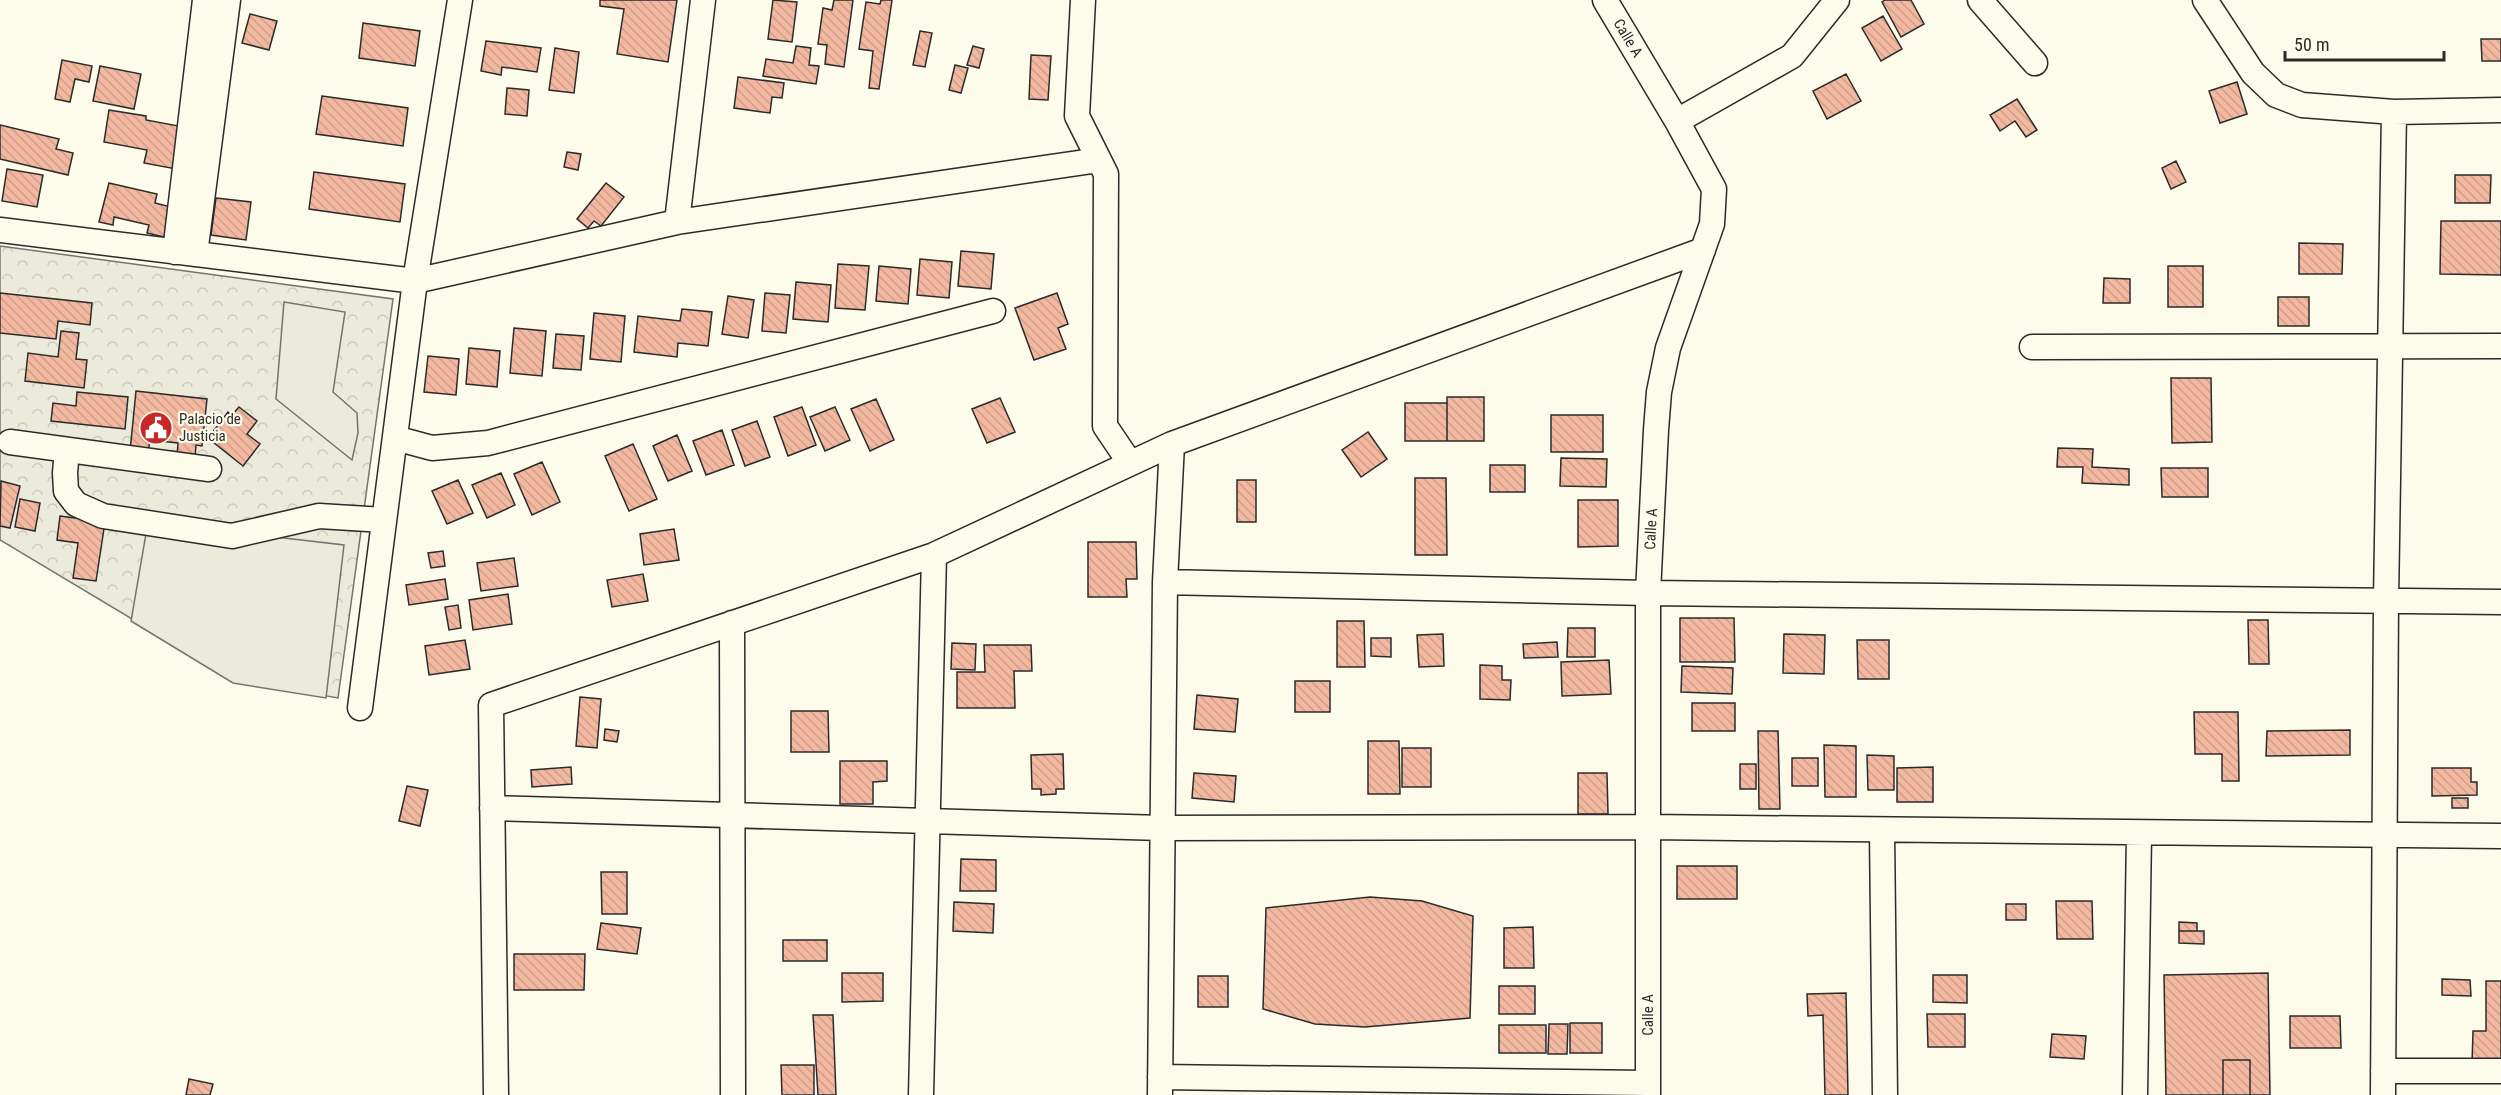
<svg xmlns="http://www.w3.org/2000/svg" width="2501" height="1095" viewBox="0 0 2501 1095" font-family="'Roboto Condensed',sans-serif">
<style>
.park{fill:url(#park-crowns);stroke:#74746e;stroke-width:1.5}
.parking{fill:#eceadb;stroke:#74746e;stroke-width:1.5}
.building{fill:url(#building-back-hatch);stroke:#2b2b2b;stroke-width:1.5}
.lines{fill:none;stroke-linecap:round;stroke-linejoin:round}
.minor-casing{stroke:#2b2b2b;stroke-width:27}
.minor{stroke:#fdfbea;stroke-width:24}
.labels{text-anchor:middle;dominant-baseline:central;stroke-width:4.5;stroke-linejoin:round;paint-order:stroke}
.street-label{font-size:15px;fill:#2b2b2b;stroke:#fdfbea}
.poi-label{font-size:15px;fill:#2b2b2b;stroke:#fdfbea;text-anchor:start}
</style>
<defs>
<pattern id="park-crowns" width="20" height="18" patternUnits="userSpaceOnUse" patternTransform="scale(1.5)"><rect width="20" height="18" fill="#ecebdb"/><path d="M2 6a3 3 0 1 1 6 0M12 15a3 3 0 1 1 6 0" fill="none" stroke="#cbcabc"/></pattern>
<pattern id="building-back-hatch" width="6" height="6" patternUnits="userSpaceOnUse" patternTransform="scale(1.5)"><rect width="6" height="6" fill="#f2b8a0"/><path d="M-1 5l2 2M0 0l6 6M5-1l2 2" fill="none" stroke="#d09e8a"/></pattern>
</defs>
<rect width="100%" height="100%" fill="#fdfbea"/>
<!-- park -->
<path class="park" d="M0 246 393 299 338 698 234 680 0 540Z"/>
<!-- parking -->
<path class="parking" d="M284 302 345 312 333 392 357 413 358 433 352 460 276 399Z
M148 522 344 545 326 698 233 683 131 621Z"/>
<!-- building -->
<path class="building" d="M600 0H677L668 62 617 54 624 9 600 6Z
M773 0 797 2 792 42 768 39Z
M834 0H853L844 67 825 64 827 45 818 44 823 8 832 10Z
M881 0H892L879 89 869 88 873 51 859 49 866 2 880 4Z
M1885 0H1911L1924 24 1901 37 1882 2Z
M250 14 277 21 269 50 242 43Z
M1883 16 1902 49 1881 61 1862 28Z
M363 23 420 31 415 66 359 58Z
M920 31 932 33 925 67 913 65Z
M2481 39H2501V61H2482Z
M486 41 541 48 537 72 502 67 501 75 481 71Z
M796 46 811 48 809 65 819 66 816 84 763 76 766 59 793 63Z
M973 46 984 49 979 68 967 65Z
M555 48 579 52 574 93 549 90Z
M1031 55 1051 56 1048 100 1029 99Z
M62 60 92 66 89 82 75 79 70 102 55 99Z
M955 65 968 68 961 93 949 90Z
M100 66 141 74 134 109 93 101Z
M1846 74 1861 101 1827 119 1813 91Z
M738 77 784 83 782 98 772 97 770 113 734 108Z
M2237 82 2247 114 2220 123 2209 91Z
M507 88 529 90 527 116 505 114Z
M322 96 408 108 403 146 316 134Z
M2017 99 2037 130 2026 137 2015 121 2000 131 1990 115Z
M109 110 146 116V120L184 127 176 169 144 163 147 150 104 142Z
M0 125 59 139 56 149 73 153 68 175 0 159Z
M567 152 581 154 578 170 564 167Z
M2176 161 2186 182 2171 189 2162 168Z
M7 169 43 175 37 207 2 201Z
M314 172 405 184 400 222 309 209Z
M2455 175H2491L2490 203H2455Z
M109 183 157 194 155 203 175 208 168 238 147 233 149 225 114 217 113 225 99 222Z
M606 183 624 197 601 226 594 221 588 228 577 219Z
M216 198 251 202 246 240 211 235Z
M2441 221H2501V275L2440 274Z
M2299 243 2343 244 2342 274H2299Z
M961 251 994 254 991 289 958 286Z
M920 259 952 262 949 298 917 295Z
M838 264 869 266 865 310 835 308Z
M879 266 911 269 908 304 876 301Z
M2168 266H2203V307H2168Z
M2104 278 2130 279V303H2103Z
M796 282 831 285 828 322 793 319Z
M0 293 92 303 90 325 58 321 56 339 0 333Z
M765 293 790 295 786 333 762 331Z
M1057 293 1068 324 1058 328 1066 349 1034 360 1015 308Z
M728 296 754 300 748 338 722 334Z
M2278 297H2309V326H2278Z
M682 309 712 312 708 346 678 343 677 357 634 352 638 316 680 321Z
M594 313 625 316 621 362 590 359Z
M514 328 546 331 542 376 510 373Z
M61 331 79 333 76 359 87 360 84 388 25 381 28 353 58 357Z
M556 334 584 336 581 370 553 368Z
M469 348 500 351 497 387 466 384Z
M428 356 459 359 456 395 424 392Z
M2171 378H2211L2212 442 2172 443Z
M136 391 207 399 202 446 196 445 195 458 177 456 178 443 150 440 148 453 130 451Z
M77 392 128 397 125 429 51 421 53 403 76 406Z
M1447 397H1484V441H1447Z
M1000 398 1015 432 987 443 972 409Z
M876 399 894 440 870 451 851 409Z
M1405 403H1447V441H1405Z
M239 407 257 421 247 434 260 444 243 466 208 438 228 412 232 415Z
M802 407 816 445 788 456 774 417Z
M835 407 850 440 825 451 810 417Z
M1551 415H1603V452H1551Z
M757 421 770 457 745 466 732 430Z
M722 430 734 465 706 475 693 441Z
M1368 432 1387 459 1361 477 1342 450Z
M677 435 692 471 668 481 653 446Z
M633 444 657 499 629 511 605 456Z
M2058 448 2093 449 2092 467 2129 469V485L2082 483 2083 467H2057Z
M1561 458 1607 459 1606 487 1560 486Z
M542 462 560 502 532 515 514 474Z
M1490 465H1525V492H1490Z
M2161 468H2208V497H2162Z
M501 473 515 505 487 518 472 485Z
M1415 478H1446L1447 555H1415Z
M458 480 473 513 447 524 432 491Z
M1237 480H1256V522H1237Z
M1 481 20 486 10 528 0 526Z
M20 499 40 503 35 531 15 527Z
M1578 500H1618V546L1578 547Z
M60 516 105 522 96 581 73 578 78 543 57 540Z
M674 529 679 560 644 565 640 534Z
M1088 542H1136L1137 579H1126L1127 597H1088Z
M443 551 445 566 431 568 428 553Z
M514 558 518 586 481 591 477 563Z
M643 574 648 601 612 607 607 580Z
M445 579 448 599 409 605 406 585Z
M508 594 512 624 473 630 469 600Z
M458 605 461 628 449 630 445 607Z
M1680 618H1734L1735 662H1680Z
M2248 620H2268L2269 664H2249Z
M1337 621H1364L1365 667H1337Z
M1568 628H1595V657H1567Z
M1443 634 1444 666 1419 667 1417 635Z
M1784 634 1825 635 1824 674 1783 673Z
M1371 638H1391V657L1371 656Z
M465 640 470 669 429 675 425 646Z
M1857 640H1889V679H1858Z
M1557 642 1558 657 1524 658 1523 644Z
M952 643 976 644 975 670 951 669Z
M984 645H1031L1032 671H1014L1015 708H957V672H985Z
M1609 660 1611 694 1562 696 1561 662Z
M1480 665 1502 666V680H1511L1510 700 1480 699Z
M1682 666 1733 668 1732 694 1681 692Z
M1295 681H1330V712H1295Z
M1197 695 1238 699 1235 732 1194 729Z
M580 697 601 699 597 748 576 746Z
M1692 703H1735V731H1692Z
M791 711H828L829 752H791Z
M2194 712H2238L2239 781H2222V754H2195Z
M605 729 619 731 617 742 604 740Z
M2350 730V755L2266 756 2267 731Z
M1758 731H1778L1780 809H1759Z
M1368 741H1399L1400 794H1368Z
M1824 745 1856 746V797H1825Z
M1402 748H1431V787H1402Z
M1063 754 1064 789H1056V794L1041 795V789H1032L1031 755Z
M1867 755 1894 756V790H1868Z
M1792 758H1818V786H1792Z
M840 761H887V781L873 782V804H840Z
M1740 764H1756V789H1740Z
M571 767 572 784 532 787 531 770Z
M1933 767V802H1897V768Z
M2432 768H2471V782H2477V795L2432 796Z
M1194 773 1236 776 1234 802 1192 798Z
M1578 773H1607L1608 814H1578Z
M407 786 428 790 420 826 399 821Z
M2452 798H2468V808H2452Z
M961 859 996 860V891H960Z
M1677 866H1737V899H1677Z
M601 872H627V914H602Z
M1370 897 1422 901 1473 916 1470 1018 1365 1027 1315 1024 1263 1009 1266 908Z
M2056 901H2092L2093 939H2057Z
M954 902 994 904 993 933 953 931Z
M2006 904H2026V920H2006Z
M2179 922 2197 923V931H2179Z
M601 923 641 928 637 954 597 949Z
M1533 927 1534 968H1504V928Z
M2179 931H2204V944L2179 943Z
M783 940H827V961H783Z
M514 954H585L584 990H514Z
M842 973H883V1001L842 1002Z
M2268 973 2270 1095H2166L2164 975Z
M1933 975H1967V1003L1933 1002Z
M1198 976H1228V1007H1198Z
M2442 979 2470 980 2471 996 2442 995Z
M2486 981H2501V1065L2472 1064 2473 1031H2486Z
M1499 986H1535V1014H1499Z
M1846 993 1848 1095H1825L1823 1015 1808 1016 1807 994Z
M1927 1014H1965V1047H1928Z
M813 1015H833L836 1095H818Z
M2290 1016H2340L2341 1048H2290Z
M1570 1023H1602V1053H1570Z
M1549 1024H1568L1567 1054H1548Z
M1499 1025H1546V1053H1499Z
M2052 1034 2086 1036 2084 1059 2050 1057Z
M2223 1060H2250V1095H2223Z
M781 1065H814V1095H782Z
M189 1079 213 1084 210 1095H186Z"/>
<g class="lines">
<!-- minor casing -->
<g class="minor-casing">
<path id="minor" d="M1083 0 1077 116 1106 174 1105 426 1130 463
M1605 0 1677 121 1714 189 1712 224 1668 348 1659 392 1656 430 1648 593V1095
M1980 0 2035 63
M2205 0 2253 73 2276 95 2302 105 2394 112 2501 110
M1677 121 1792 56 1837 0
M677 222 703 0
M0 230 415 281 677 222 1099 160
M175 252 205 0
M195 254 228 0
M2032 347 2501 346
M395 438 432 448 488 443 993 311
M10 442 209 469
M67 450 65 473 66 491 76 504 103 516 232 536 319 516 384 520
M1165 582 1648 593 2501 602
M732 623 733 1095
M360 708 415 281 460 0
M492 808 1162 828 1648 827 2501 836
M1882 831 1885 1095
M2383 1071H2501
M1160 1077 1648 1083
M496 1095 491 705 934 555 1172 444 1703 250
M921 1095 934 555
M1160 1095 1165 582 1172 444
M2135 1095 2139 834
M2383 1095 2386 601 2394 112"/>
</g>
<!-- minor -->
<use href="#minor" class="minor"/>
</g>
<!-- icons -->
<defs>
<g id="civic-disc" transform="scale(1.725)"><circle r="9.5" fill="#c62828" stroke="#fdfbea"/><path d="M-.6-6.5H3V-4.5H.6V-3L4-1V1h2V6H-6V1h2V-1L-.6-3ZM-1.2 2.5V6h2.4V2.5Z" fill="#fff"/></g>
</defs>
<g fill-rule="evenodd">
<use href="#civic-disc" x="156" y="428"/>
</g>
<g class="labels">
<!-- street labels -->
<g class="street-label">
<text transform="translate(1628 38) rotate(59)">Calle A</text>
<text transform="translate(1651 529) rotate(-87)">Calle A</text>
<text transform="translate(1648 1015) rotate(-90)">Calle A</text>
</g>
<!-- poi labels -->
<g class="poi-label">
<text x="179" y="419">Palacio de<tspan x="179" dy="17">Justicia</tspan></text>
</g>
</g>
<!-- scale -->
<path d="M2285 51v9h159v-9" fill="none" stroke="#2b2b2b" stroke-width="3"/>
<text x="2294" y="51" font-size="18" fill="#2b2b2b" stroke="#fdfbea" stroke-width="4.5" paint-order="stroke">50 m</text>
</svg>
